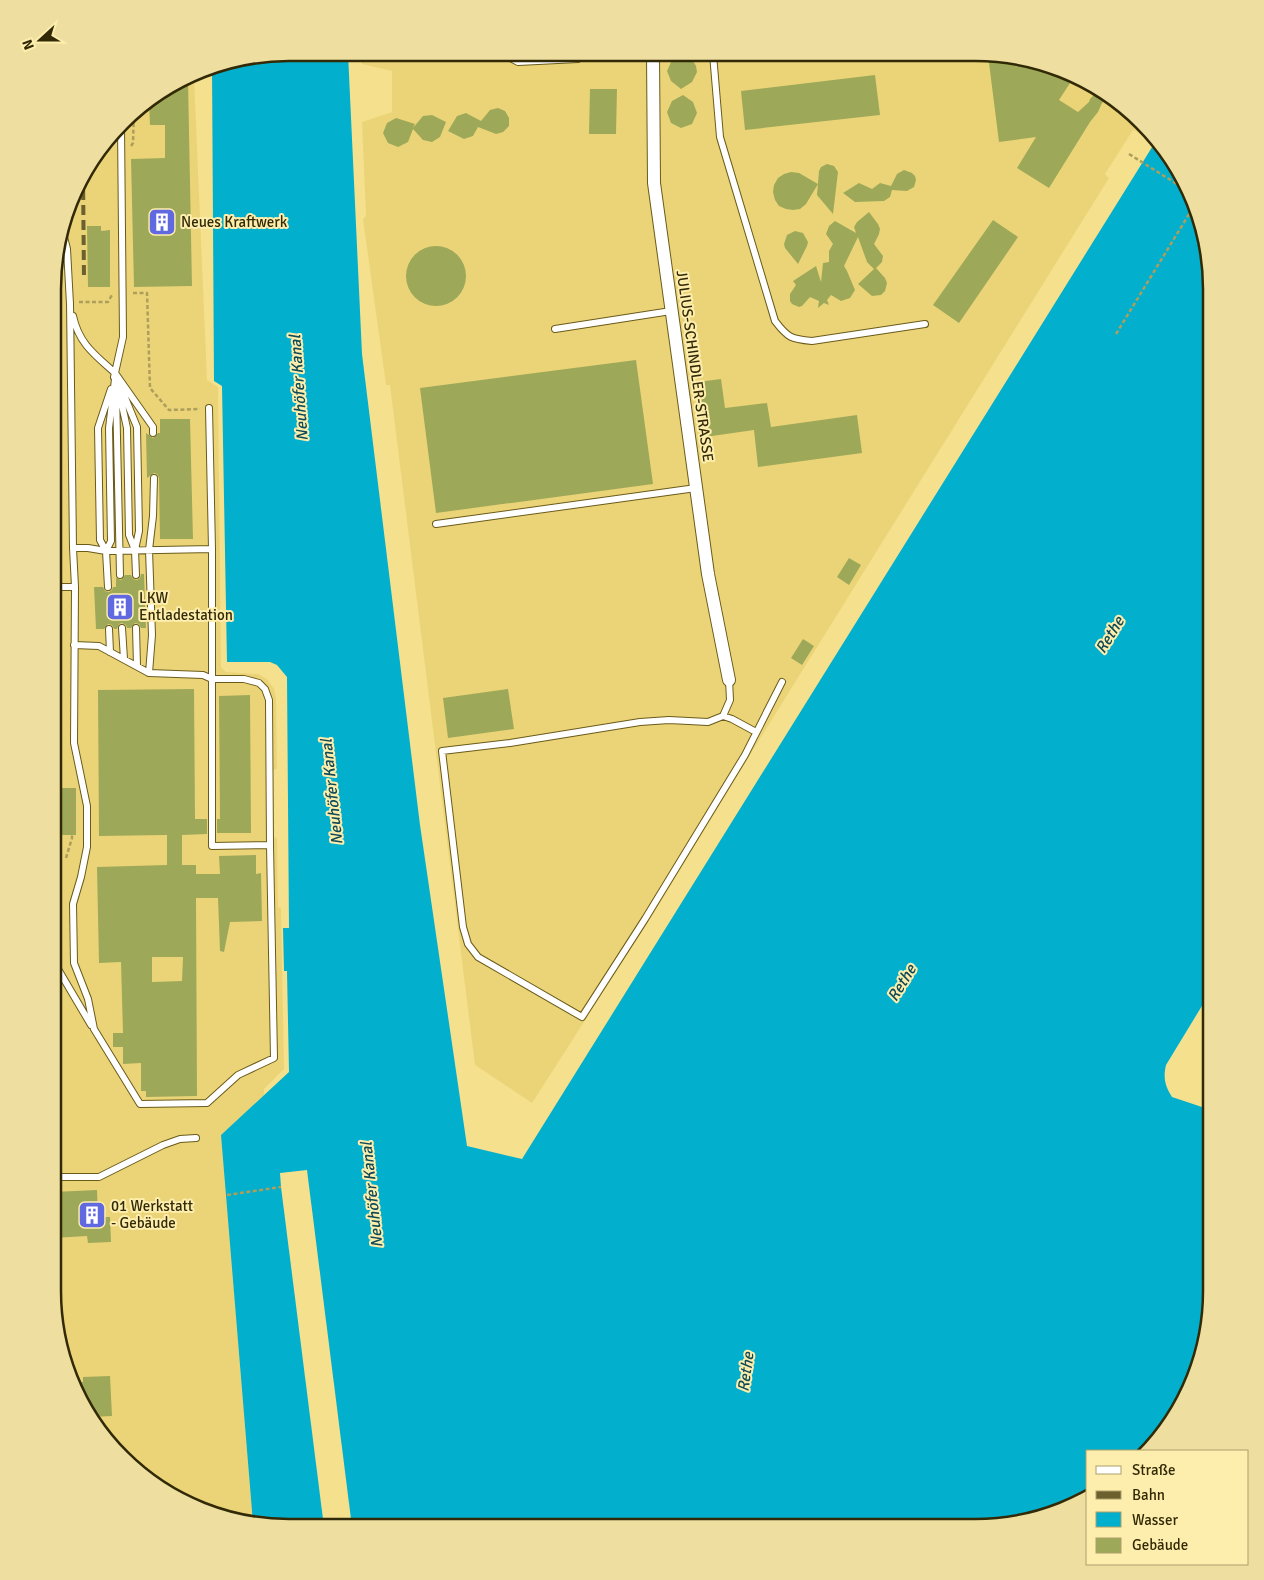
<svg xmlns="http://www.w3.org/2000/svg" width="1264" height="1580" viewBox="0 0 1264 1580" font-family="Signika,sans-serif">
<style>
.built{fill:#ebd478}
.water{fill:#02afcd}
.pier{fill:#f5e18d}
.building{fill:#9da959;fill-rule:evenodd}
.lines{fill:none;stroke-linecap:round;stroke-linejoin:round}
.lane-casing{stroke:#6a5b1a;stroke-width:8}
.street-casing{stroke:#6a5b1a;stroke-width:14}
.path{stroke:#ae9e5c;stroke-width:2.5;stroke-dasharray:4 2.5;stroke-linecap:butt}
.lane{stroke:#fff;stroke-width:6}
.street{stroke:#fff;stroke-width:12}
.rail{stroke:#6b602e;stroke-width:4;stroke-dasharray:10 5;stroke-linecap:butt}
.labels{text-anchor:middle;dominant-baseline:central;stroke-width:4;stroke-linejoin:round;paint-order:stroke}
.poi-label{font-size:15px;fill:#322a06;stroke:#feeead;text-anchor:start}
.street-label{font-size:15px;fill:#322a06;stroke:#feeead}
.water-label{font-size:16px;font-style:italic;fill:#0d4956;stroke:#feeead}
.rim{fill:none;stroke:#322a06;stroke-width:2.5}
</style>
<rect width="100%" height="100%" fill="#f5e18d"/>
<!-- built -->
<path class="built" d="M362 53 1006 55 1106 93 1141 130 1140 133 1133 130 1105 174 1109 178 761 737 654 913 532 1103 475 1065 390 385H386L363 219 366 216 362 122 392 112V71L362 64Z
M194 76 207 380 218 387 221 667 226 672 258 674 267 679 274 689 276 697 277 769 273 770 274 837 277 838 278 907 281 908 284 1069 264 1089V1095L221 1135 253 1523 214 1515 158 1488 84 1409 61 1352 53 1291 55 258 84 171 133 111Z"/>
<!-- water -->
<path class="water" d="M290 53H348L362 354 420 825 467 1146 522 1159 1154 144 1180 171 1203 228 1211 289V991L1166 1065C1163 1078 1165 1086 1172 1097L1211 1110V1306L1199 1367 1172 1422 1140 1451H1088V1497L990 1527H274L253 1523 221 1135 289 1072 287 971H284L283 928H289L287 677 277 665 270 662H227L222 386 214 381 212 66Z"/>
<!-- pier -->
<path class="pier" d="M307 1170 352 1527H324L281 1187 280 1173Z"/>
<!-- building -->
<path class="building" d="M988 55H1006L1072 80 1059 100 1078 112 1089 102 1090 99 1094 95 1093 88 1106 93 1110 96 1102 103 1098 112 1090 122 1049 188 1017 168 1036 137 999 142Z
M683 56 693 61 696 66 697 72 692 82 681 89 671 81 667 71 672 60Z
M875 75 880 115 745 130 741 91Z
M188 79 192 286 134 287 131 159 165 158V125H150L149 102Z
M590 89H617L616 134H589Z
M683 95 693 102 697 113 692 124 681 128 671 123 667 112 672 101Z
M498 108 505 111 509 118V126L503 132 496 134 478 127 473 136 464 139 448 131 457 116 466 113 481 121 490 110Z
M432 115 446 122 440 137 432 142 423 140 413 129 408 142 398 147 388 143 383 133 387 123 396 118 415 124 413 128 423 116Z
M827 164 834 166 838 172 833 214 817 195 819 171 821 167Z
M904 170 912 173 915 176 916 180 914 187 907 191 892 190 890 197 884 201 855 202 843 193 859 183 872 189 880 183 891 186 897 174Z
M791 172 799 173 818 184 806 204 800 209 793 210 786 209 779 206 775 200 773 192 774 185 778 178 784 174Z
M869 212 878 224 880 229 879 234 874 244 883 256 882 262 876 268 885 278 887 283 885 291 881 295 872 296 858 284 874 269 867 262 858 237 844 266 847 271 855 290 850 298 841 301 831 295 827 300 829 305 824 303 818 308 819 301 810 297 802 306 799 307 792 304 790 301V294L796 285 793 281 816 266 821 282 823 263 829 262V251L833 244 826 234 829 226 835 221 856 233 854 227 857 222Z
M993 220 1018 237 959 323 933 305Z
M87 226H101V231L110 230V287H88Z
M795 231 803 233 808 242 807 246 798 264 785 248 784 244 787 235Z
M406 276a30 30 0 1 1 60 0a30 30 0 1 1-60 0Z
M636 360 653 484 436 513 420 388Z
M721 379 725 408 767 403 771 427 857 415 862 453 758 467 754 430 705 437 698 382Z
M160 419H190L193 539H160L159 478 157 474 154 473 147 478 146 433 153 438 158 433H160Z
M849 558 861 565 849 585 837 577Z
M141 574H144L146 628H141L139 624 135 623 131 628H127L126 625 122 623 119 624 117 629H114L112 625 108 624 104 629H96L94 587H103L105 591 109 592 112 590 113 587H116V578L121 580 125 575H131L133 579 137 580 140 578Z
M803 639 814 646 802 665 791 658Z
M194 689 195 819H207V834L182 835V865H196V874H220L219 856 256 855V874L261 873 262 921 230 922 224 952 220 951 218 898H196L197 1096 146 1097V1091H141V1063L123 1064V1047H113V1033H123L121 962 99 963 97 867 167 865V835L99 836 98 690ZM152 957H183L182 981 152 982Z
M508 689 514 729 448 738 443 698Z
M250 695 251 833H217V819H220L219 696Z
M54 788H76V835H53Z
M97 1190 98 1217H110L111 1242 88 1243 87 1236 53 1238V1192Z
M110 1376 112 1416 92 1417 84 1409 73 1383 83 1382V1377Z"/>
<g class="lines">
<!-- lane casing -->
<g class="lane-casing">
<path id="lane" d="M501 53 518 62 578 59 590 53
M713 54 720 137 775 321C788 338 791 339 812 341L925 324
M121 126 123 337 115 373 153 427V433
M63 233 67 249 70 304
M58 249H67
M70 302 73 548H88L106 551 212 549
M73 316C79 344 95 355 115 373L114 377
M555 329 671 311
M116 391 120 575
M209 408 212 549V846L270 845
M436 524 696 488
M73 548 75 587 74 743 87 806V847L81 877 73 904 74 963 88 999 94 1029 140 1104 207 1103 238 1075 274 1058 270 845 269 700 265 689 259 683 244 679H212L203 675 149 673 99 646 74 645
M135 550 129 535 127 428 115 373 137 427 139 531 135 550 136 575
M106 551 111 541 109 428 115 379
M54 587H75
M108 587 106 551 100 540 98 428 111 389
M122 628 124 659
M136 628 137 666
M109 629 110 652
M149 673 152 635 149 550 153 516 154 478
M729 680 730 700 723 716 708 722 669 720 640 722 510 743 442 751 463 927 468 944 478 957 582 1017 645 919 745 755 782 682
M723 716 732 719 756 732
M55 964 91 1025
M53 1177H99L163 1145 180 1139 196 1138
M53 1261 55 1312"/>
</g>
<!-- street casing -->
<g class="street-casing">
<path id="street" d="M653 54 654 183 708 574 729 680"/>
</g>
<!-- path -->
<path class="path" d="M131 146 133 143 134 111
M1129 154 1188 191
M133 293H147L150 388 169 410 200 409
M79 302H108L112 295
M1116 334 1194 206
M66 858 72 838V788
M227 1195 281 1187"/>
<!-- lane -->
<use href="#lane" class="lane"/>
<!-- street -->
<use href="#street" class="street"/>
<!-- rail -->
<path class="rail" d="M83 175 84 280
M56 253 60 688"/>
</g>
<!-- icons -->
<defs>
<g id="building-square" transform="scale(1.4375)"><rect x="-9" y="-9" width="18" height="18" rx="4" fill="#6169e1" stroke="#feeead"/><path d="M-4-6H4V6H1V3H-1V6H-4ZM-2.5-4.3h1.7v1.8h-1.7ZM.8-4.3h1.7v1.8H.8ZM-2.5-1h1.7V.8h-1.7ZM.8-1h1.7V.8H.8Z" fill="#fff"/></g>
</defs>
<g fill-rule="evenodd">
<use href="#building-square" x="162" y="222"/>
<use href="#building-square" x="120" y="607"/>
<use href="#building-square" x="92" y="1215"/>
</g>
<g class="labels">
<!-- poi labels -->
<g class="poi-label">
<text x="181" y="222">Neues Kraftwerk</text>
<text x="139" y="598">LKW<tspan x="139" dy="17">Entladestation</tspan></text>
<text x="111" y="1206">01 Werkstatt<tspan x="111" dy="17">- Gebäude</tspan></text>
</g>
<!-- street labels -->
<g class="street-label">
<text transform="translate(695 366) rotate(82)">JULIUS-SCHINDLER-STRASSE</text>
</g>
<!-- water labels -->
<g class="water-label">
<text transform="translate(299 388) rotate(-94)">Neuhöfer Kanal</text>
<text transform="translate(1110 635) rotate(-59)">Rethe</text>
<text transform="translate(332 792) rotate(-96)">Neuhöfer Kanal</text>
<text transform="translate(902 983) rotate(-59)">Rethe</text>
<text transform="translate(372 1195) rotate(-96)">Neuhöfer Kanal</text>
<text transform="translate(746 1372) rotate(-82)">Rethe</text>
</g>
</g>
<!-- crop -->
<path d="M0 0H1264V1580H0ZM289 61H975A228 228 0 0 1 1203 289V1291A228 228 0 0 1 975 1519H289A228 228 0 0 1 61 1291V289A228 228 0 0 1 289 61Z" fill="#eedea0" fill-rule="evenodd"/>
<path class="rim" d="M289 61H975A228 228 0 0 1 1203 289V1291A228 228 0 0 1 975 1519H289A228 228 0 0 1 61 1291V289A228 228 0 0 1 289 61Z"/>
<!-- legend -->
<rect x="1086" y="1450" width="162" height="115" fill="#feeead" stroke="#aca06a"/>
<rect x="1096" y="1466" width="25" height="8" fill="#ffffff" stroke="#aca06a"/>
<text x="1132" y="1475" font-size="15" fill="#322a06">Straße</text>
<rect x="1096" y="1491" width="25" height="8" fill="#6b602e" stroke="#aca06a"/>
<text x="1132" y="1500" font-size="15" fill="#322a06">Bahn</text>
<rect x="1096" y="1512" width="25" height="15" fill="#02afcd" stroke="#aca06a"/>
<text x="1132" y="1525" font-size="15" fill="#322a06">Wasser</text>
<rect x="1096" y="1538" width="25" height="15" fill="#9da959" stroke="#aca06a"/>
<text x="1132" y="1550" font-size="15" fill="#322a06">Gebäude</text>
<!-- north arrow -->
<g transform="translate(40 40) rotate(249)" stroke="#feeead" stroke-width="4" paint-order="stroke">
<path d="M0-4L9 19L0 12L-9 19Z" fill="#322a06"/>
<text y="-8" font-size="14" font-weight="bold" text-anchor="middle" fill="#322a06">N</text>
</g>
</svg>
